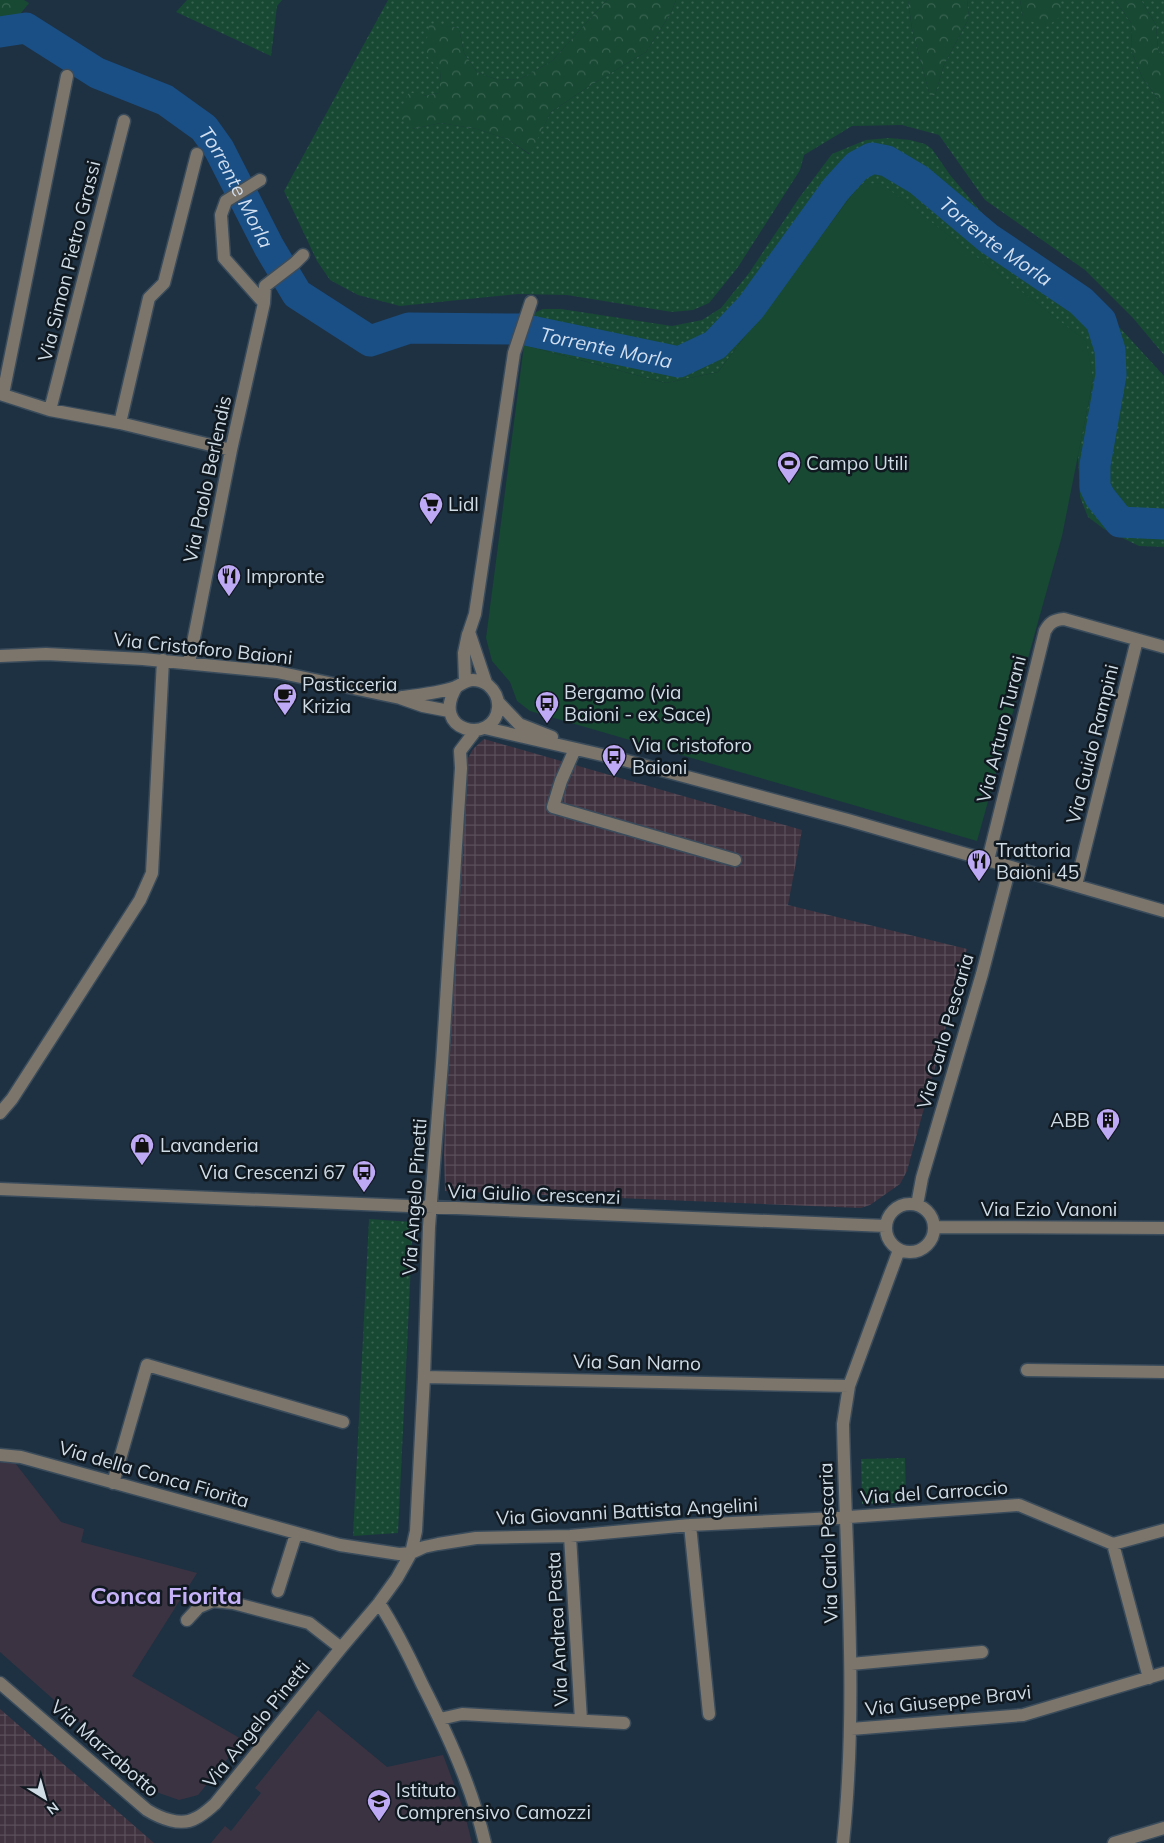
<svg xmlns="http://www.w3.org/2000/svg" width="1164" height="1843" viewBox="0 0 1164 1843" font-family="Mulish,sans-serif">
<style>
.industrial{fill:url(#industrial-grid)}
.education{fill:#3c3342}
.grass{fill:url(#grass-dots)}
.forest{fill:url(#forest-crowns)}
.pitch{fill:#174933}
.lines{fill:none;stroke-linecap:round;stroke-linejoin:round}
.river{stroke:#1a4f86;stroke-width:31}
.minor-casing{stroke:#3a4c5c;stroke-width:15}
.minor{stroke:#7c756b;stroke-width:12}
.labels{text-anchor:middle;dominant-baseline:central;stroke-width:5;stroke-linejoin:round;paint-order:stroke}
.street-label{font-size:19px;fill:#cfdce6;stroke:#101820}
.poi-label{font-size:19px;fill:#cfdce6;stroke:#101820;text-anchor:start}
.water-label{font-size:20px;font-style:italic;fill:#d0deef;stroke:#101820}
.district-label{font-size:24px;font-weight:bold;fill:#c5b2f9;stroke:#101820}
</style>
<defs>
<pattern id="industrial-grid" width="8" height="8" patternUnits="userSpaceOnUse" patternTransform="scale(1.25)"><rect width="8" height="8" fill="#40323f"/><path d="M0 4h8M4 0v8" fill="none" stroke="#5b4f5b"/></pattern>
<pattern id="grass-dots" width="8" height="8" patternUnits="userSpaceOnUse" patternTransform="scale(1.25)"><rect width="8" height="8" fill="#174933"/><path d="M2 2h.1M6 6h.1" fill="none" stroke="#386351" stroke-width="1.8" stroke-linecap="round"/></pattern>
<pattern id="forest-crowns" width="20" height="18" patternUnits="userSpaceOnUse" patternTransform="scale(1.25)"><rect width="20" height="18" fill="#174933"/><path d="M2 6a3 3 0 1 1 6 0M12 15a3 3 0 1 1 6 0" fill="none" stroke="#386351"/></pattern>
</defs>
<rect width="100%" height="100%" fill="#1e3142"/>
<!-- industrial -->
<path class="industrial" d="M484 739 802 830 788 905 967 949 907 1171 900 1184 870 1205 861 1208 445 1191 444 1154 445 1121 468 758 473 749Z
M0 1709 154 1843H0Z"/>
<!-- education -->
<path class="education" d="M0 1462 15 1463 61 1522 84 1529 81 1542 197 1573 132 1676 243 1740 198 1795 179 1800 159 1793 0 1652Z
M318 1710 387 1767 443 1755 464 1811 472 1843H211L225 1826 231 1831 261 1793 255 1788Z"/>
<!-- grass -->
<path class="grass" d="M187 0H282L277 6 271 56 176 12Z
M388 0H607L552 61 520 79 498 80 477 72 464 53 459 28 429 24 441 71 439 93 423 96 412 129 441 123 477 129 507 139 529 154 551 112 591 85 646 52 671 13 676 0H908L912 29 930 96 935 95 944 65 969 18 967 0H1020L1023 17 1061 16V0H1115L1132 24 1131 50 1142 77 1161 103 1164 104V355L1133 318 1085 270 985 200 939 135 902 125 852 126 804 155 800 170 738 267 709 303 693 310 672 312 567 295 518 294 400 306 358 295 330 280 317 261 284 191Z
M1141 0H1164V57L1158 50 1156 25Z
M889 138 910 140 925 144 932 149 950 175 993 226 1072 283 1121 329 1164 376V547L1139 546 1104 529 1088 517 1080 497 1078 454 1093 380 855 191 718 372 666 383 524 345 532 314 543 309H561L672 326 702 320 721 308 749 273 799 198 832 154 866 140Z
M369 1219 413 1222 398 1533 353 1536Z
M905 1458 906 1498 895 1503 862 1504 861 1459Z"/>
<!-- forest -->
<path class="forest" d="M0 0H24L29 3 17 18 0 23Z
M607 0H676L671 13 646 52 591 85 551 112 530 154 507 139 477 129 441 123 412 129 398 115 409 92 423 96 439 93 441 71 425 54 429 23 459 28 464 53 477 72 498 80 520 79 552 61Z
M908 0H967L969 18 944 65 935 95 930 96 912 29Z
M1020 0H1061V16L1045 28 1023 17Z
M1115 0H1141L1156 25 1158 50 1164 57V104L1161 103 1142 77 1131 50 1132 24Z"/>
<!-- pitch -->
<path class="pitch" d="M864 183 882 184 1086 341 1093 380 1062 536 977 841 530 711 517 701 510 682 492 661 486 638 524 345 666 383 718 372 855 191Z"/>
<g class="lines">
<!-- river -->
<path class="river" id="s1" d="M0 32 26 28 97 73 165 100 204 128 219 149 269 247 297 294 370 341 409 328 521 329 679 362 715 345 751 307 836 189 857 166 872 158 887 161 919 180 988 238 1081 301 1101 321 1110 350 1111 375 1095 465V487L1100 497 1120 522 1164 524"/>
<!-- minor casing -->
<g class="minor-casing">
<path id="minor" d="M264 303 265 286 295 263 303 255
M0 394 50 410 120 423 231 450
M3 394 67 76
M50 410 124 121
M120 423 149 298 164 283 197 154
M0 656 46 654 143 659 277 672 400 698 423 706 449 711
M189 663 231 450 264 303 224 258 221 215 226 201 260 180
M465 681 464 653 468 634
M486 683 469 632 475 614 514 353 531 302
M402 697C420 695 439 693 456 687 462 684 466 680 473 680 478 680 484 682 488 685 495 691 499 698 498 708 494 746 428 732 457 686
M499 703 519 724 552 737
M485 728 620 759 848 820 1164 911
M575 749 561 781 553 807 735 860
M988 860 1045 631C1050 622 1054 620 1064 619L1164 647
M1076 885 1137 640
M0 1113 12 1099 140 900 152 873 163 660
M0 1189 886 1226
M886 1228a24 24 0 1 1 48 0a24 24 0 1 1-48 0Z
M917 1205 922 1178 982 974 1010 867
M934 1227 1164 1228
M1027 1370 1164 1372
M424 1377 849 1386
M0 1455 21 1457 340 1545 399 1554 411 1553 424 1547 438 1544 476 1538 570 1536 690 1525 835 1518 1019 1505 1113 1544 1164 1530
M113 1483 147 1365 343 1422
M690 1525 709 1714
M570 1536 581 1720
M1113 1544 1149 1678
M278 1591 296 1534
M379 1603C396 1629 409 1656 422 1684 448 1735 472 1787 485 1843
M187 1620 199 1607 213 1601 233 1603 309 1623 341 1648
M851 1664 982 1652
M0 1683 147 1810C160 1818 181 1827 196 1818 203 1815 209 1809 215 1804L341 1648 379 1603 397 1578 411 1553 416 1531 424 1377 429 1227 442 1063 461 768 460 751 476 730
M440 1719 462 1714 624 1723
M851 1729 1023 1715 1164 1673
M843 1843C858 1703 846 1564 843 1424L849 1386 899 1250
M1114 1843 1164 1828"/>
</g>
<!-- minor -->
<use href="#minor" class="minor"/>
</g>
<!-- icons -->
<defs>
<g id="stadium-pin" transform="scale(1.25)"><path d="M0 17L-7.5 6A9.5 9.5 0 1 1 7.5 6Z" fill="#bea9f5" stroke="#101820"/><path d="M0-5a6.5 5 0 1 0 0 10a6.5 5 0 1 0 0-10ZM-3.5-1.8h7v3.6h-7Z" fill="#111"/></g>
<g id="supermarket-pin" transform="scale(1.25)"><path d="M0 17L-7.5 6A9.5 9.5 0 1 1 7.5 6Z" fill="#bea9f5" stroke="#101820"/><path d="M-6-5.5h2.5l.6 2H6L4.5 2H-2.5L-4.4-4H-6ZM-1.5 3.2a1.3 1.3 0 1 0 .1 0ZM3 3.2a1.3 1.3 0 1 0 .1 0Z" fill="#111"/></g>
<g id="restaurant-pin" transform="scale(1.25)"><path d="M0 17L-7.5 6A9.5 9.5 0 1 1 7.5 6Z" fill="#bea9f5" stroke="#101820"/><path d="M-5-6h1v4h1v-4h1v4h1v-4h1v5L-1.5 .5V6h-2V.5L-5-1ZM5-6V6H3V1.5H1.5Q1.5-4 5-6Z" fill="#111"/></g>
<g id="cafe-pin" transform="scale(1.25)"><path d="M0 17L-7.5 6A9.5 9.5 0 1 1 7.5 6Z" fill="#bea9f5" stroke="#101820"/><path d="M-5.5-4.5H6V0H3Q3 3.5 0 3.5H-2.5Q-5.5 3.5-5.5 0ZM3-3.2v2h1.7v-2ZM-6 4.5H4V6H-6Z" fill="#111"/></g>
<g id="bus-pin" transform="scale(1.25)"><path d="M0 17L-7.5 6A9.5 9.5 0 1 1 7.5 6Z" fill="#bea9f5" stroke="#101820"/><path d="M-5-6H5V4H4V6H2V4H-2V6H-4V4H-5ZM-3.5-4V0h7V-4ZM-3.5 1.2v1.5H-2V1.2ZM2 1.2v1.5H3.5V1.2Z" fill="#111"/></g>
<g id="building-pin" transform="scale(1.25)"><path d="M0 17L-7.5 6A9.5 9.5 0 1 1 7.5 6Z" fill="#bea9f5" stroke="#101820"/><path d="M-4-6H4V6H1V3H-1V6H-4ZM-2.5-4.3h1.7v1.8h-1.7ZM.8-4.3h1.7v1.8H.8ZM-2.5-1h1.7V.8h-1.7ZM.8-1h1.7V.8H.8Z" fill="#111"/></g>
<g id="shop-pin" transform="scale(1.25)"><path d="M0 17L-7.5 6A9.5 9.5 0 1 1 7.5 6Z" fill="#bea9f5" stroke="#101820"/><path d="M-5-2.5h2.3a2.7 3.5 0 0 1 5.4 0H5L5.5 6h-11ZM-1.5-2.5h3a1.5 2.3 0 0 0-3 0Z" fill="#111"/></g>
<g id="school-pin" transform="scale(1.25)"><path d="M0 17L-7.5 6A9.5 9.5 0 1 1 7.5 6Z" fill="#bea9f5" stroke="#101820"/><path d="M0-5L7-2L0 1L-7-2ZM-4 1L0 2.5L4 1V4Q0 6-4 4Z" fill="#111"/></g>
</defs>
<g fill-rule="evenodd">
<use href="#stadium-pin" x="789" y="463"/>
<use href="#supermarket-pin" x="431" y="504"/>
<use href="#restaurant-pin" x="229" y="576"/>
<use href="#cafe-pin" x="285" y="695"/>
<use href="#bus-pin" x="547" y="703"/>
<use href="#bus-pin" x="614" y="756"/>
<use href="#restaurant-pin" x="979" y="861"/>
<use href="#building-pin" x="1108" y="1120"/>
<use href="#shop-pin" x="142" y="1145"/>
<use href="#bus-pin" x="364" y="1172"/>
<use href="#school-pin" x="379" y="1801"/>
</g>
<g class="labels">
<!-- street labels -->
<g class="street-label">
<text transform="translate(69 261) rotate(-76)">Via Simon Pietro Grassi</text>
<text transform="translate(207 479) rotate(-78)">Via Paolo Berlendis</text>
<text transform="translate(203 648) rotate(6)">Via Cristoforo Baioni</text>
<text transform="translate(1001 729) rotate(-76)">Via Arturo Turani</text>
<text transform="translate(1092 744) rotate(-76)">Via Guido Rampini</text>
<text transform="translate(945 1031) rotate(-74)">Via Carlo Pescaria</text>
<text transform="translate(534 1194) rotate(2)">Via Giulio Crescenzi</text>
<text transform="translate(414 1197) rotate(-86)">Via Angelo Pinetti</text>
<text x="1049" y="1209">Via Ezio Vanoni</text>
<text transform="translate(637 1362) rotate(1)">Via San Narno</text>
<text transform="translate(154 1474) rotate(16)">Via della Conca Fiorita</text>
<text transform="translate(934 1492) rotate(-4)">Via del Carroccio</text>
<text transform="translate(627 1511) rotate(-3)">Via Giovanni Battista Angelini</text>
<text transform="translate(828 1543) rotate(-92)">Via Carlo Pescaria</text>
<text transform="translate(557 1629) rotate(-93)">Via Andrea Pasta</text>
<text transform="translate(948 1700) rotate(-6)">Via Giuseppe Bravi</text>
<text transform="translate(256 1724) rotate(-51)">Via Angelo Pinetti</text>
<text transform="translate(105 1748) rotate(41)">Via Marzabotto</text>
</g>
<!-- poi labels -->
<g class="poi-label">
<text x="806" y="463">Campo Utili</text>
<text x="448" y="504">Lidl</text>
<text x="246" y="576">Impronte</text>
<text x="302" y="684">Pasticceria<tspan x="302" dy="22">Krizia</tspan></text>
<text x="564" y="692">Bergamo (via<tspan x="564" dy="22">Baioni - ex Sace)</tspan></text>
<text x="632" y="745">Via Cristoforo<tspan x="632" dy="22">Baioni</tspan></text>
<text x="996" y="850">Trattoria<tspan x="996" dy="22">Baioni 45</tspan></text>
<text x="1090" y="1120" text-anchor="end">ABB</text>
<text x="160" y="1145">Lavanderia</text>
<text x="346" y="1172" text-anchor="end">Via Crescenzi 67</text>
<text x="396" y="1790">Istituto<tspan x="396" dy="22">Comprensivo Camozzi</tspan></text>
</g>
<!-- water labels -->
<g class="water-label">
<text stroke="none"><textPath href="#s1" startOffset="299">Torrente Morla</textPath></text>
<text stroke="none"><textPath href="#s1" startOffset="1260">Torrente Morla</textPath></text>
<text stroke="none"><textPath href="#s1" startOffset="749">Torrente Morla</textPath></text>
</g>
<!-- district labels -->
<g class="district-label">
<text x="166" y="1595">Conca Fiorita</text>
</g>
</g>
<!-- north arrow -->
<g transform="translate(45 1798) rotate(143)" stroke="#101820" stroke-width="4" paint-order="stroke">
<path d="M0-4L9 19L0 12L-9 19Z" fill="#cfdce6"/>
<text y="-8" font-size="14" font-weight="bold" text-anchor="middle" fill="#cfdce6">N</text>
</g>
</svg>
